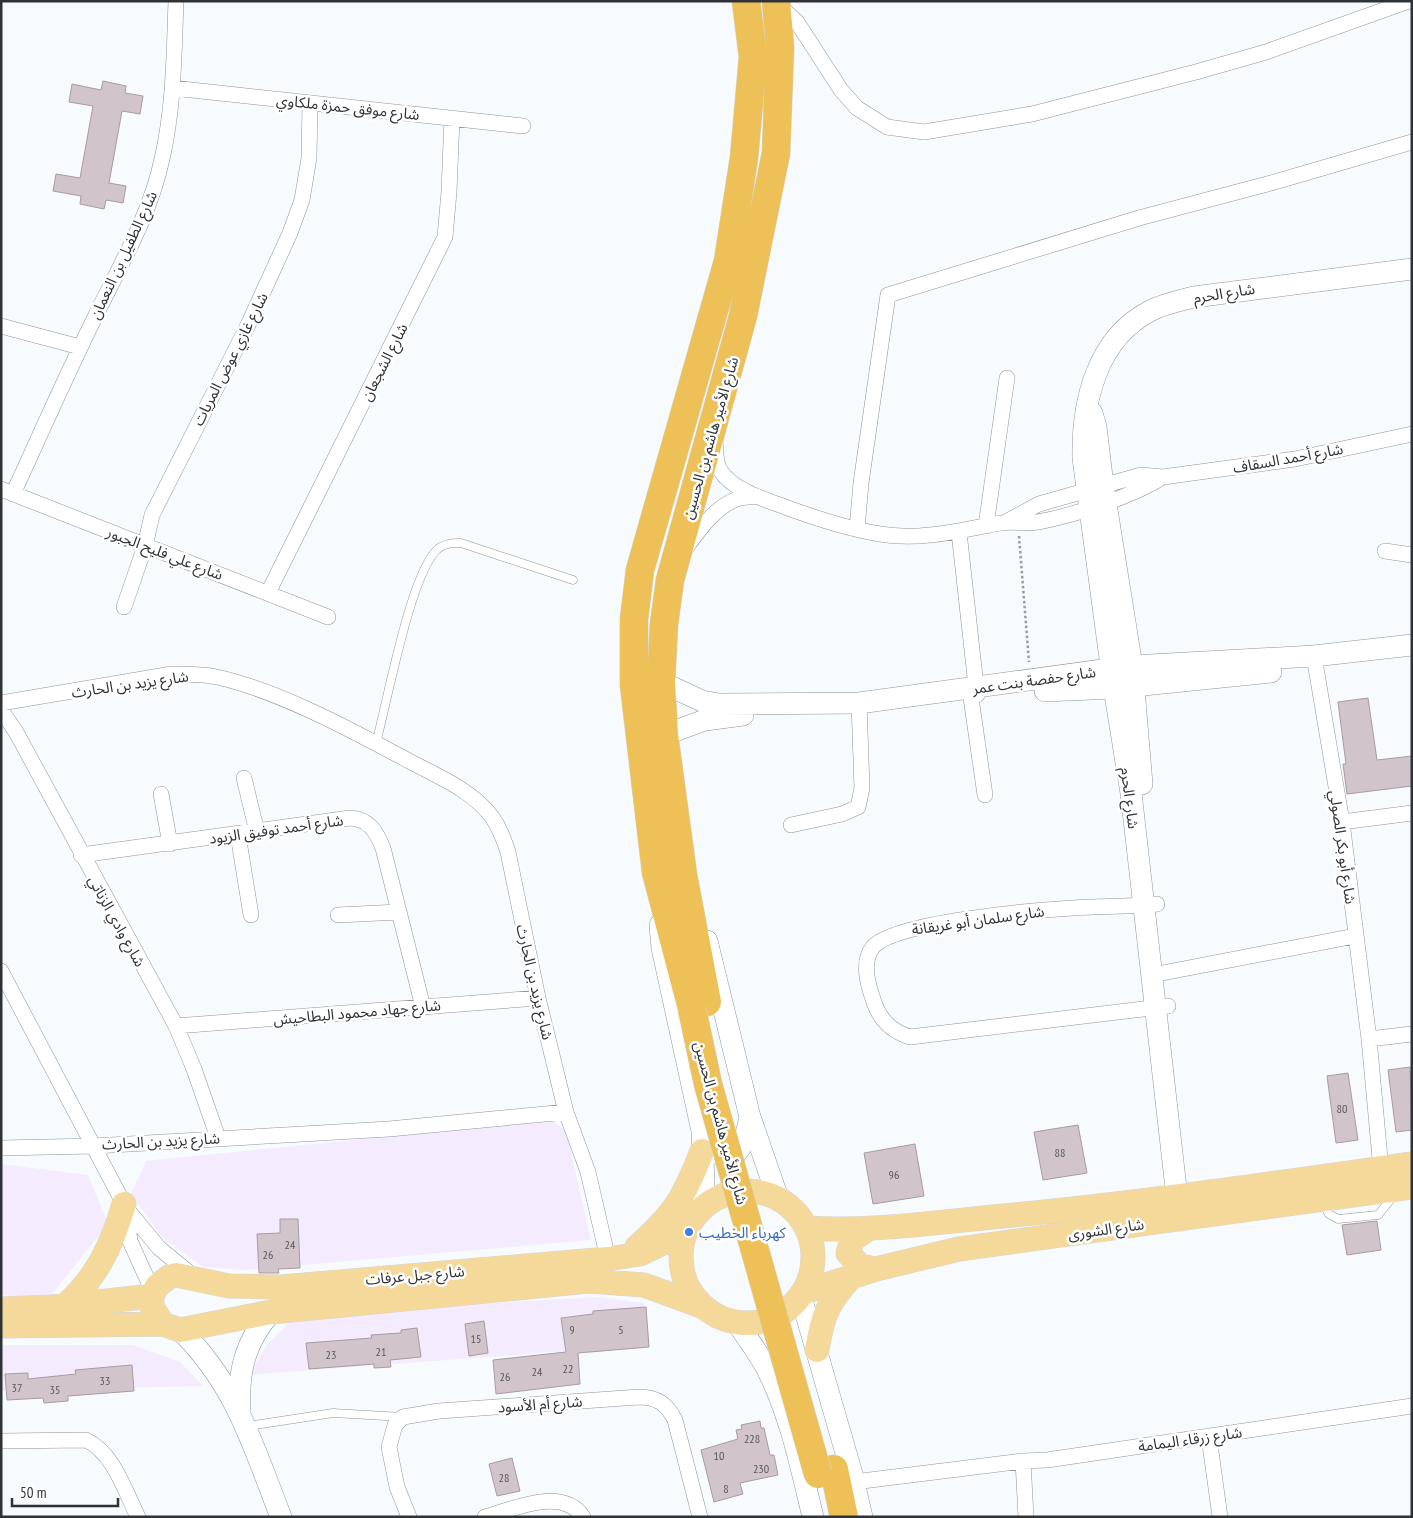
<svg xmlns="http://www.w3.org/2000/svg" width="1413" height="1518" viewBox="0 0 1413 1518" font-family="'PT Sans Narrow','Noto Sans Arabic',sans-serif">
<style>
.commercial{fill:#f4ecfe}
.building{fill:#d1c5cb;stroke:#a79ba1}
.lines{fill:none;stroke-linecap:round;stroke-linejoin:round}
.lane-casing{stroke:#8c959d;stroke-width:9}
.street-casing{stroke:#8c959d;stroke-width:16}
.secondary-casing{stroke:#8c959d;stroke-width:22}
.primary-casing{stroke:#d5d6d7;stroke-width:25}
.highway-casing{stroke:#d5d6d7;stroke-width:29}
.path{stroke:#989c9f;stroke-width:2.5;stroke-dasharray:2.5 2.5;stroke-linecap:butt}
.lane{stroke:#fff;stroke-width:8}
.street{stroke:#fff;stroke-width:15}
.secondary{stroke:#fff;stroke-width:21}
.primary{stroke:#f5d99b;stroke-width:24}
.highway{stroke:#eec058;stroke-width:28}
.highway-bridge-casing{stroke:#d5d6d7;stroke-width:29;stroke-linecap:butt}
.highway-bridge{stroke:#eec058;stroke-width:28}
.shop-dot{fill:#3f7fe0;stroke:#fff;stroke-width:2}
.labels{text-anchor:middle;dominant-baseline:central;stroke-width:5;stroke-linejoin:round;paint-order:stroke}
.number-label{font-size:12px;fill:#58585b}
.street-label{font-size:15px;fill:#2f3336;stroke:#fff}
.shop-label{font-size:15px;fill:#366cbe;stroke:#fff;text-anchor:start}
</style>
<rect width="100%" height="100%" fill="#f7fbfe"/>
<!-- commercial -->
<path class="commercial" d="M551 1120 566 1131 591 1240 245 1270 203 1267 162 1237 131 1194 146 1161Z
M1 1164 88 1175 108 1224 48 1299 1 1295Z
M598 1297 644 1303 647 1345 249 1375 266 1346 298 1314Z
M1 1345H133L180 1362 203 1386 1 1391Z"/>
<!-- building -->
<path class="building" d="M103 81 126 86 125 93 143 96 140 114 122 111 109 183 126 186 123 203 106 200 104 209 80 204 81 196 53 191 56 174 80 178 93 106 69 102 72 84 101 90Z
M1368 698 1377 760 1412 756V786L1347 794 1343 764H1346L1338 702Z
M1410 1067 1412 1130 1396 1132 1388 1070Z
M1348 1073 1358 1140 1336 1143 1327 1076Z
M1078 1125 1087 1173 1043 1180 1034 1132Z
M915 1144 924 1196 873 1204 864 1153Z
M280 1219H298L300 1268 278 1269 279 1273H259L257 1234 280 1233Z
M1377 1221 1381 1250 1347 1255 1342 1225Z
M646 1307 649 1347 578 1353 580 1384 496 1394 493 1360 566 1352 561 1318 593 1314V1311Z
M484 1321 488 1353 469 1356 465 1324Z
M417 1328 421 1357 390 1360 391 1367 374 1368V1364L309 1369 306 1343 372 1338 371 1335 401 1333V1330Z
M132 1365 134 1391 68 1396V1401L44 1403 43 1398 7 1400 5 1374 28 1373V1379L76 1374 75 1370Z
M760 1421 761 1428H764L770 1455H774L778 1475 740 1483 743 1494 714 1502 701 1450 738 1439 736 1430 742 1429 741 1425Z
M512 1458 520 1491 497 1496 489 1464Z"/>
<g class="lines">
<!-- lane casing -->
<g class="lane-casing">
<path id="lane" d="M376 743C387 704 411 569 439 548 446 543 453 543 461 543L573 580
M1323 1203 1329 1214 1338 1219 1378 1215 1395 1194
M248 1426 333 1413 403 1417"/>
</g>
<!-- street casing -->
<g class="street-casing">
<path id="street" d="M776 3 797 22 841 90 857 108 887 127 924 132 1032 114 1196 72 1266 52 1409 1
M173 88 523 126
M1 326 80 347
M715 440C716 449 715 462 720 470 732 490 764 499 785 507 815 518 848 529 880 534 920 541 961 530 1000 523 1013 521 1026 524 1038 522 1075 515 1131 497 1163 477
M1 489 328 617
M13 494C40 435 66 376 94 319 119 267 150 216 162 159 174 107 174 54 176 1
M1004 523 1039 504 1141 475 1163 477 1295 459 1412 434
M986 526 1007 378
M857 529 861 483 888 295 1139 218 1271 183 1412 142
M959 532 977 695
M686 548C698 531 716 506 737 499 743 497 750 497 756 496
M1385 551 1412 555
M268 593 445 237 449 192 452 118
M124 607 145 546 152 515 248 325 290 233 302 200 309 158 310 104
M1314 656 1342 822 1369 1039 1381 1169
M971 698 985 795
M1 703 172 674C188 674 202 674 217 677 280 691 355 732 411 762 439 777 473 791 492 817 500 828 504 840 508 852L538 998 566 1112 588 1172 608 1259
M1 710 16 732 176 1026 194 1069 218 1138
M244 778 257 832
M161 794 170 844
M1342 822 1412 813
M791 825 842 814 858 807 862 788 859 703
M238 835 251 915
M81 855 350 818C369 819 376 831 383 848L423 1007
M1157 904C1129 907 1101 906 1073 908 1037 910 894 922 873 947 861 962 868 985 874 1002 880 1020 891 1031 910 1037L1168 1006
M338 915 399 912
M1 971 126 1208 159 1248 193 1276
M1152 975 1355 936
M176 1026 538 998
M1369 1039 1412 1034
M1 1148 94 1146 389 1129 566 1112
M126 1210 130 1241 153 1292
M1209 1437 1220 1517
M1 1441 86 1440C113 1452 125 1491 138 1517
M854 1482 1023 1461
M409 1517 397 1487 389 1447 395 1425 403 1417 439 1411 639 1397C657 1397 667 1404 675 1420L700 1517
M485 1517C513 1509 563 1486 583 1517
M1026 1517 1023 1461 1047 1460 1412 1406"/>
</g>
<!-- secondary casing -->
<g class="secondary-casing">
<path id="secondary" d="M1092 413 1096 427 1103 485 1132 666 1142 784
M661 682 702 701 719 704 859 703 1132 666 1314 656 1412 645
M1045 691 1114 688 1271 672
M664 735 705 720 743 715
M660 925 662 948 702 1131 704 1186 699 1209
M707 941 750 1117 778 1198
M715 1152C741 1168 746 1135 750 1117
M1177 1197 1131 793 1114 688 1083 458C1082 403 1096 339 1150 311 1163 304 1179 301 1194 297L1412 269
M801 1297 852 1474 862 1517
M738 1324C748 1340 761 1356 769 1373 791 1418 801 1468 813 1517
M180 1330C236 1384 253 1446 281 1517
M240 1407C238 1369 246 1341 271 1312"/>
</g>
<!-- primary casing -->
<g class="primary-casing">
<path id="primary" d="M681 1257a66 66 0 1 1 132 0a66 66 0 1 1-132 0Z
M807 1228C872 1232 938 1222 1003 1216 1140 1203 1276 1183 1412 1164
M868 1229 852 1240 848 1253 860 1266 876 1269
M684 1233 640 1254 608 1259 281 1287 229 1286 176 1275 169 1277 157 1286 152 1296V1307L163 1324 180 1330 271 1312 588 1281 644 1285 701 1306
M637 1247C674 1214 684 1198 702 1151
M804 1292 876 1269 959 1249 1412 1187
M65 1306C97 1277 112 1245 124 1204
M1 1309 52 1307 152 1296
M1 1326 163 1324
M817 1350C823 1314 827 1304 852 1276"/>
</g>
<!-- highway casing -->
<g class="highway-casing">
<path id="highway" d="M707 1002 683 875 664 735 661 682 664 624 670 580 743 316 776 153 780 47 776 1
M692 1009 656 872 634 685V619L640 570 728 261 744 158 753 57 746 1
M834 1469 844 1517"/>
</g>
<!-- path -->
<path class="path" d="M1019 536 1029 662"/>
<!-- lane -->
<use href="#lane" class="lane"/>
<!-- street -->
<use href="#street" class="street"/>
<!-- secondary -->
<use href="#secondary" class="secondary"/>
<!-- primary -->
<use href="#primary" class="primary"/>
<!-- highway -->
<use href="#highway" class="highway"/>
<!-- highway-bridge casing -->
<g class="highway-bridge-casing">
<path id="highway-bridge" d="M692 1009 708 1084 818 1474"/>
</g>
<!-- highway-bridge -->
<use href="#highway-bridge" class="highway-bridge"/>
</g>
<!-- markers -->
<circle class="shop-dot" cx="689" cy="1232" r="5"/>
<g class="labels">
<!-- number labels -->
<g class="number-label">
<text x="1342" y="1108">80</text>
<text x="1060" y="1152">88</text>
<text x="894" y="1174">96</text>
<text x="290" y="1244">24</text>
<text x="268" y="1254">26</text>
<text x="572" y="1329">9</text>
<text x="621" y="1329">5</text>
<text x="476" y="1338">15</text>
<text x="381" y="1351">21</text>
<text x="331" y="1354">23</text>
<text x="568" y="1368">22</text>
<text x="537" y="1371">24</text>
<text x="505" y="1376">26</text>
<text x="105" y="1380">33</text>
<text x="17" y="1387">37</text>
<text x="55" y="1389">35</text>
<text x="752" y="1438">228</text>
<text x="719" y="1455">10</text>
<text x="761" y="1468">230</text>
<text x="504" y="1477">28</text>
<text x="726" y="1488">8</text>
</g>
<!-- street labels -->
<g class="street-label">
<text transform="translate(348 107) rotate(6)">شارع موفق حمزة ملكاوي</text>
<text transform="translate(123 255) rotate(-65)">شارع الطفيل بن النعمان</text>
<text transform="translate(1224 293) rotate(-9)">شارع الحرم</text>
<text transform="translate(230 359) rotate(-63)">شارع غازي عوض المريات</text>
<text transform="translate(384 362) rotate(-63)">شارع الشجعان</text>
<text transform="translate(710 438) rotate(-74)">شارع الأمير هاشم بن الحسين</text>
<text transform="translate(1288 458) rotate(-10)">شارع أحمد السقاف</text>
<text transform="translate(165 553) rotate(21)">شارع علي فليح الجبور</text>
<text transform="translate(1034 680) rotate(-8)">شارع حفصة بنت عمر</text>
<text transform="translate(130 684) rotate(-8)">شارع يزيد بن الحارث</text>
<text transform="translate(1130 798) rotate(83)">شارع الحرم</text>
<text transform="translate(276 829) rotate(-8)">شارع أحمد توفيق الزيود</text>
<text transform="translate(1343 847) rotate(82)">شارع أبو بكر الصولي</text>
<text transform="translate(978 920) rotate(-8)">شارع سلمان أبو غريقانة</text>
<text transform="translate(117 921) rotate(61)">شارع وادي الزناتي</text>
<text transform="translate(535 982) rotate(77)">شارع يزيد بن الحارث</text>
<text transform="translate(357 1012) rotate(-5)">شارع جهاد محمود البطاحيش</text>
<text transform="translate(721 1123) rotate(75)">شارع الأمير هاشم بن الحسين</text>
<text transform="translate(161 1141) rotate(-3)">شارع يزيد بن الحارث</text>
<text transform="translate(1106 1229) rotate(-8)">شارع الشورى</text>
<text transform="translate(415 1275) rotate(-5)">شارع جبل عرفات</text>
<text transform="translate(540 1404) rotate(-4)">شارع أم الأسود</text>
<text transform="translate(1190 1439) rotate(-8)">شارع زرقاء اليمامة</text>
</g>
<!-- shop labels -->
<g class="shop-label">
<text x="699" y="1232">كهرباء الخطيب</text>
</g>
</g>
<!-- border -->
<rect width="1413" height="1518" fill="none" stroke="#2f3336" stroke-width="5"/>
<!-- scale -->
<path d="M12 1498v8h106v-8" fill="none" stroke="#2f3336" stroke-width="2.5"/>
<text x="20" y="1498" font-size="15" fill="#2f3336" stroke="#ffffff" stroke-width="4" paint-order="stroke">50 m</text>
</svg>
